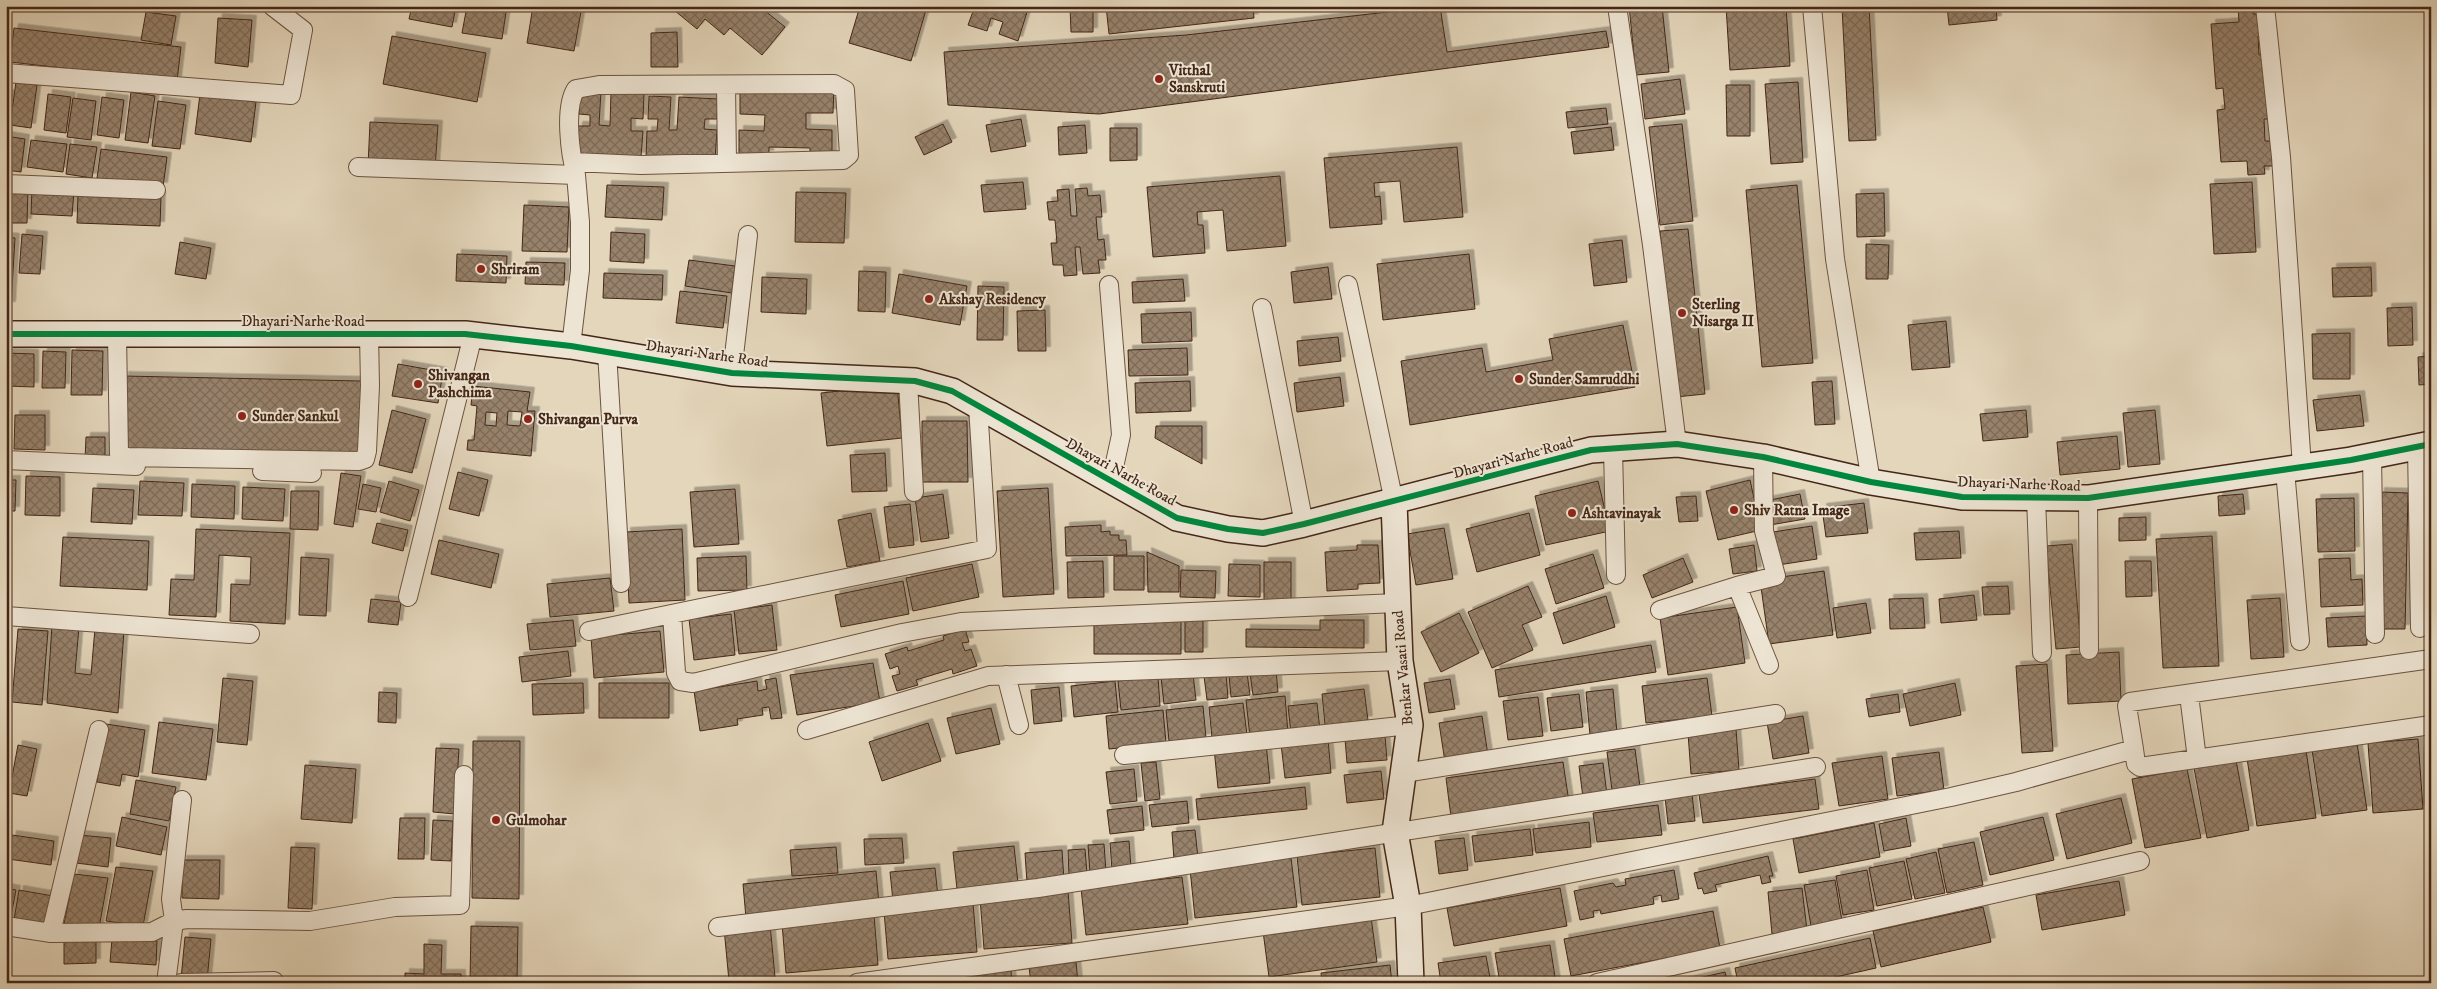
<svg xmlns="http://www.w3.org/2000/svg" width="2437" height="989" viewBox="0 0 2437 989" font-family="'IM FELL DW Pica',serif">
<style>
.building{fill:url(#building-cross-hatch);stroke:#442717;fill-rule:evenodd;filter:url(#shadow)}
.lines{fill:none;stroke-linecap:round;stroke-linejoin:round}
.street-casing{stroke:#6c5340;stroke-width:20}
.secondary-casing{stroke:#442717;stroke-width:28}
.street{stroke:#ede4d3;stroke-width:18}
.secondary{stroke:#ede4d3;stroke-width:25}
.cycleway-casing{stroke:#ede4d3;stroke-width:9}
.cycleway{stroke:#00873e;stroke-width:6}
.poi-dot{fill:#8f2418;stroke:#ede4d3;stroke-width:2}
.labels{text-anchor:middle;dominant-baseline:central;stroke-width:4;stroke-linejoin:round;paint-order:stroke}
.poi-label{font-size:15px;font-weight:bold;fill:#442717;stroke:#ede4d3;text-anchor:start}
.street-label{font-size:15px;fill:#442717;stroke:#ede4d3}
</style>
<defs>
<pattern id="building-cross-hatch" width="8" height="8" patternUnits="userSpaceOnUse" patternTransform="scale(1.25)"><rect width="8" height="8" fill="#97826c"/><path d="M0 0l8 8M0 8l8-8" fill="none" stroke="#7d6a58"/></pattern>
<filter id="shadow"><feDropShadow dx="4.5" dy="-4.5" stdDeviation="0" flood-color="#0004"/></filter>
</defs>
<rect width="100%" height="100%" fill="#e4d6bb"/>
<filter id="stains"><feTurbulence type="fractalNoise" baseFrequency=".004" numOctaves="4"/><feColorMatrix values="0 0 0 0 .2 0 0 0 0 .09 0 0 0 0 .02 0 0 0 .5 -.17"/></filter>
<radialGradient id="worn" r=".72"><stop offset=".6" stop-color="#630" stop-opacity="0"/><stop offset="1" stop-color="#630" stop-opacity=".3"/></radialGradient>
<!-- building -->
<path class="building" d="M412 6H456L452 27 409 19Z
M467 6H507L502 39 462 33Z
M533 6H582L574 51 527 43Z
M669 6H759L785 27 762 55 730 28 724 35 705 19 697 29Z
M860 6H912L926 10 911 61 849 43Z
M975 6H1037L1036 11 1028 9 1018 41 999 34 1003 22 991 18 987 31 968 25Z
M1070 6H1093V32H1071Z
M1106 6H1253L1254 18 1109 34Z
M1269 6H1316L1269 8Z
M1440 6 1447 52 1606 31 1609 47 1099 114 948 105 944 52 1186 35Z
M1629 6H1662L1669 72 1636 75Z
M1726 6H1786L1790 66 1730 70Z
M1869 6 1876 140 1849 141 1842 8Z
M1947 6H1996L1997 20 1949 25Z
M2238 6H2253V14H2264L2266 35 2258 36 2259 55 2267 54 2272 119H2264L2265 141H2273L2275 166H2264L2265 174 2248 175 2247 161 2221 162 2217 110 2225 109 2223 88 2216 89 2211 24 2239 22Z
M146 12 176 16 171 45 141 40Z
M218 18 252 20 248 67 215 63Z
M14 28 181 47 177 81 10 62Z
M677 32 678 67H651V33Z
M392 36 486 53 477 102 383 84Z
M1680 79 1685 114 1645 119 1641 84Z
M16 82 37 85 31 128 10 125Z
M1798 82 1803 162 1771 164 1765 84Z
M1726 85H1750V136H1727Z
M834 87 833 113H806V129L832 130V156H810V148L769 147V155L739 154V130L764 131 765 115 740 114V92Z
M580 90 601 91 599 125 610 126 611 92 644 93 643 119 631 118V131H643L641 157 577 154 578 126H590V115L579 114Z
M131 92 155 96 148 143 125 140Z
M6 94 11 95 7 129H6Z
M48 94 71 97 66 133 44 130Z
M200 94 256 102 251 142 195 134Z
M649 96 671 97 669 130H677L679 97 718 99 717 119H705L704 129 717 130 715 160 646 157 647 131H657L658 119H648Z
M102 97 124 100 119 138 97 135Z
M73 98 96 101 91 140 67 137Z
M158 101 186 105 180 149 152 146Z
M1606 108 1608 124 1568 128 1566 112Z
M1021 119 1026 146 991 152 986 125Z
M370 122 438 125 435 169 368 166Z
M943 124 952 142 924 155 915 137Z
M1682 124 1693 221 1660 225 1649 127Z
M1085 125 1087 153 1059 155 1058 127Z
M1611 127 1614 150 1574 154 1571 132Z
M1110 128H1137V160L1110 161Z
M6 136 25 139 21 172 6 170Z
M31 140 67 144 63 172 27 167Z
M70 144 97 147 92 178 66 174Z
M1457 147 1463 217 1404 222 1400 181 1374 183 1375 197 1380 196 1382 224 1330 228 1324 158Z
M101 149 167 157 163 187 97 178Z
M1280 176 1286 246 1227 251 1223 210 1197 212 1198 225H1203L1205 253 1153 257 1147 187Z
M1023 182 1026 209 984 212 981 185Z
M2252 182 2256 252 2214 254 2210 184Z
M607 185 664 187 662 220 605 217Z
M1797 185 1813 363 1762 367 1746 190Z
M32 188 74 191 72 216 31 214Z
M1087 188 1088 196 1100 195 1102 217H1096L1098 240 1104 239 1106 260H1098L1100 273 1083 274 1080 247H1075L1077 275 1064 276 1063 265H1053L1051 243H1057L1055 220H1049L1047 202 1058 201 1057 190 1069 189 1071 216H1077L1075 189Z
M6 189H28L27 223H6Z
M796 192 846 193 844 243 795 242Z
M1884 193 1885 236 1857 237 1856 194Z
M78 194 161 196 160 226 77 223Z
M524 205 569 207 567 252 522 251Z
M1688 229 1705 394 1676 397 1660 231Z
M611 232 645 234 644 263 610 261Z
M22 234 43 236 40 274 19 273Z
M6 237 15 238 11 306H6Z
M1622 240 1627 282 1594 286 1589 244Z
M180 242 211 248 206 279 175 274Z
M1866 244 1889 245 1888 279H1866Z
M457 254 507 256 506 283 456 281Z
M1469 254 1475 309 1383 320 1377 264Z
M689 260 735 266 732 293 685 286Z
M526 262 565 263 564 285 525 284Z
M1328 267 1332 299 1294 303 1291 272Z
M2371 267 2372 296 2333 297 2332 268Z
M859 271 886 272 885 312 858 311Z
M604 273 663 275 662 300 603 298Z
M899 274 967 286 960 325 892 313Z
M762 277 807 279 806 314 761 312Z
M1183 279 1185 301 1133 303 1132 282Z
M978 286 1004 287 1003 340H977Z
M680 291 727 296 723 328 676 323Z
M2412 307 2413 345 2388 346 2387 308Z
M1045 310 1046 351H1018L1017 311Z
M1191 312 1192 341 1142 343 1141 314Z
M1946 321 1950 367 1912 370 1908 325Z
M1623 325 1635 387 1410 425 1401 361 1482 348 1486 372 1553 360 1549 339Z
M2350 333V379H2313L2312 334Z
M1338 337 1341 361 1299 366 1297 341Z
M1187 348 1188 375 1129 376 1128 350Z
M72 350 103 351 102 395H71Z
M43 351 66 352 65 388H42Z
M7 353 34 354V387L6 386Z
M2431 356V384L2419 385 2418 357Z
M398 364 443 372 438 403 392 396Z
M124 376 361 381 359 456 123 451Z
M1340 377 1344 406 1297 412 1294 383Z
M1190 381 1191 411 1136 413 1135 383Z
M1832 381 1835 424 1815 425 1812 382Z
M897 385 902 438 827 446 821 393Z
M473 386 530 392 527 411H535L531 456 467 450 468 440H474L477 406 471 405ZM508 411 522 412 520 426 507 425ZM486 412 497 413 496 426 485 425Z
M2360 395 2364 426 2317 431 2313 400Z
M392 410 426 419 412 473 379 465Z
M2026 410 2028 437 1983 441 1980 414Z
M2155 410 2160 464 2128 467 2123 413Z
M15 415H45V450L14 449Z
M922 421H967L968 482H922Z
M1156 426H1202V464L1155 438Z
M2117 436 2120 469 2060 475 2057 442Z
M86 437H105V461L85 460Z
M885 453 887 491 852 492 850 455Z
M458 472 488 480 479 516 449 509Z
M341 473 361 476 353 527 334 524Z
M26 476 60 477V516L25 515Z
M6 480H16L15 511H6Z
M1750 480 1761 530 1718 540 1706 491Z
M140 481 184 483 182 516 138 515Z
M389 481 419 490 410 521 380 512Z
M1598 481 1610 531 1546 545 1535 496Z
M192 484 235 486 234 519 191 517Z
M363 484 381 488 376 512 358 509Z
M243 487 285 489 283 521 242 519Z
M93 488 134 490 132 524 91 522Z
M1048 488 1054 594 1003 597 997 491Z
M735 489 739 544 694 547 690 492Z
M2430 489H2431V614H2427Z
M291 491H319L318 530 290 529Z
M2380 492 2408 493 2405 629H2378Z
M943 494 949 538 921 542 915 498Z
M1800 494 1805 519 1770 525 1765 501Z
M2243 494 2245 514 2219 516 2218 496Z
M1696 496 1698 521 1679 522 1676 497Z
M2354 498 2355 551 2318 552 2316 499Z
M1864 503 1868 533 1826 537 1822 508Z
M910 504 914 545 889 548 884 507Z
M871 513 880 561 847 567 838 520Z
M1529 513 1540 555 1477 572 1466 529Z
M2146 517V540L2119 541V518Z
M377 523 408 530 403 551 372 543Z
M1101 525V532L1110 531V535H1119V540H1126L1127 555 1066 556 1065 527Z
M1812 526 1817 559 1778 565 1773 532Z
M1444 528 1453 579 1416 585 1407 534Z
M196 529 290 533 285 624 230 621 231 584 250 585 251 557 219 555 216 617 169 615 171 579 194 580Z
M682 529 685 600 629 603 626 532Z
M1959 531 1961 558 1916 560 1914 533Z
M2212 536 2219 666 2163 668 2156 539Z
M63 537 149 541 147 590 60 586Z
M439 540 499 554 491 588 431 574Z
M2072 544 2081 647 2056 649 2046 546Z
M1357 545H1378L1380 583 1358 584V589L1327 591 1325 552 1357 550Z
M1754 545 1757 571 1733 574 1729 549Z
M1147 552 1179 566V592H1148Z
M1593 554 1604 588 1556 604 1545 569Z
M746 556 747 590 698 591 697 558Z
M1114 556H1144V590H1114Z
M301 557 329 559 326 616 299 615Z
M1683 558 1693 582 1652 598 1643 575Z
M2350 558 2351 580 2362 579 2363 605 2321 607 2319 559Z
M1103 561 1104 597 1068 598 1067 562Z
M2125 561H2151L2152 596 2126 597Z
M1264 562H1291V603L1264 602Z
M972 564 979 597 913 611 906 578Z
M1229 564 1260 565V597L1228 596Z
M1181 570 1216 571 1215 598 1180 597Z
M1824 571 1833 635 1769 644 1760 580Z
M610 578 614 611 550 617 547 584Z
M903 581 909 614 841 627 835 595Z
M1528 586 1542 617 1522 625 1533 650 1492 668 1468 612Z
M2008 586 2010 614 1984 615 1982 587Z
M1974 595 1977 620 1941 623 1939 599Z
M1606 596 1615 627 1563 644 1553 613Z
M1923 598 1925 628 1890 629 1889 599Z
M2280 598 2284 657 2251 659 2247 600Z
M371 599 401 602 398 625 368 622Z
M1866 603 1871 633 1837 638 1833 608Z
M772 605 777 650 739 654 734 610Z
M1737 607 1745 663 1668 675 1660 618Z
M1459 613 1479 653 1441 672 1421 632Z
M731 614 735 655 694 660 689 619Z
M2366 616 2367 645 2328 647 2326 618Z
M1094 618H1181V654H1094Z
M1185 619H1203V652H1185Z
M573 620 576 646 530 650 527 624Z
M1320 620H1364V648L1246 647V629L1320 630Z
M52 625 79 627 75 673 91 675 95 628 124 631 118 713 47 703Z
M18 629 48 631 42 705 12 702Z
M965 629 969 642 962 643 965 651 971 649 977 666 953 674 952 669 916 680 918 685 897 691 892 676 900 674 898 666 890 669 885 654 907 647 908 651 944 640 943 636Z
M660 631 664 672 594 678 591 637Z
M1651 645 1656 672 1499 697 1495 670Z
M568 651 571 676 522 682 519 657Z
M2119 652 2121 701 2068 704 2066 655Z
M873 663 880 702 797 715 790 675Z
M2047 664 2053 751 2022 753 2016 666Z
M1276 670 1278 692 1253 695 1250 673Z
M1247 673 1250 695 1231 697 1229 675Z
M1193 674 1196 700 1164 704 1161 677Z
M1226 674 1228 698 1207 700 1204 676Z
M1158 677 1160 706 1121 710 1118 681Z
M223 678 253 681 247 745 217 742Z
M776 678 782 718 771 719 769 707 762 708 763 715 737 719 738 725 700 731 694 691 757 681 758 691 767 689 765 680Z
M1707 678 1712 716 1646 723 1642 686Z
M1450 679 1455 709 1429 713 1424 683Z
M1115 681 1118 712 1074 717 1071 686Z
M583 683 584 713 533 715 532 684Z
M599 683H669V718H599Z
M1955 683 1961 715 1910 726 1903 694Z
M1059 687 1062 721 1034 724 1031 690Z
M1364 689 1368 720 1325 725 1322 694Z
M1613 689 1617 733 1590 735 1586 692Z
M379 692 397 693 396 723 378 722Z
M1579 694 1583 727 1551 731 1547 698Z
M1898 694 1900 712 1869 717 1866 699Z
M1285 696 1288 733 1250 737 1246 700Z
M1538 697 1543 736 1508 740 1503 701Z
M1243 703 1247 735 1212 738 1209 707Z
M1317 703 1320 730 1291 733 1288 706Z
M1203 706 1206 738 1169 741 1166 710Z
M991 708 1000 744 956 754 947 718Z
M1163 710 1166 743 1109 749 1106 716Z
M1482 716 1488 755 1445 762 1439 723Z
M1803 716 1809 753 1773 759 1767 722Z
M159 722 213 729 206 780 152 773Z
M928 723 941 761 882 781 869 742Z
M106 724 145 730 138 777 122 774 120 786 97 782Z
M1736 729 1739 770 1691 774 1688 733Z
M1385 736 1387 760 1347 763 1345 739Z
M1328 739 1331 773 1285 778 1281 744Z
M2418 739 2423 809 2373 813 2368 743Z
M2431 740V796L2426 741Z
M473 741H520L519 899 472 898Z
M1266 743 1270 783 1218 788 1214 748Z
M2357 743 2367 810 2322 816 2312 750Z
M18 745 37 749 27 796 9 793Z
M436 748 459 749 455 814 433 812Z
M1635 749 1640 787 1612 790 1607 752Z
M2306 750 2316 818 2257 826 2247 758Z
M1939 752 1944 790 1897 796 1892 758Z
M1882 756 1888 799 1839 806 1832 763Z
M2236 760 2249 830 2207 838 2194 768Z
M1156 762 1160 799 1145 801 1141 763Z
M1563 762 1569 802 1451 817 1446 778Z
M1603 763 1607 795 1583 798 1579 766Z
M305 765 356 769 352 823 301 819Z
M1134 769 1137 801 1110 804 1106 772Z
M2187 769 2201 838 2145 848 2132 779Z
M1381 771 1384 799 1347 803 1344 775Z
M1815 779 1819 809 1703 823 1699 794Z
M136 780 176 787 169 821 130 814Z
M1305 787 1307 809 1198 820 1196 799Z
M1692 794 1695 821 1668 824 1665 797Z
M2121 798 2132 843 2067 859 2056 814Z
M1187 801 1189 823 1152 827 1149 805Z
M1658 805 1662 835 1597 842 1593 813Z
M1142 806 1144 830 1110 834 1107 810Z
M122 817 167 827 161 855 116 846Z
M2043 817 2054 860 1990 875 1980 832Z
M400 818H425L424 859H398Z
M1906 818 1911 846 1884 851 1879 824Z
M433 820 453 821 451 861 431 860Z
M1589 822 1591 847 1536 853 1533 829Z
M1874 823 1880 857 1799 873 1793 839Z
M1530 829 1533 855 1475 862 1472 836Z
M1195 830 1198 858 1174 860 1172 832Z
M12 835 54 841 51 865 8 859Z
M79 835 111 838 108 867 76 863Z
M902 838 904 863 865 865 864 839Z
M1464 838 1468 870 1439 874 1435 841Z
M1129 841 1131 868 1112 870 1110 843Z
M1974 842 1983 885 1947 893 1938 849Z
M1104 844 1106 872 1090 873 1088 845Z
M1014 846 1018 883 957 889 953 852Z
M291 847 315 848 312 909 288 908Z
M836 847 838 873 792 876 790 850Z
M1375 848 1380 897 1302 905 1297 856Z
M1085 849 1087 874 1069 876 1068 850Z
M1062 850 1064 881 1027 883 1025 853Z
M1936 852 1945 893 1915 899 1906 859Z
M1768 856 1773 876H1769L1771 882 1762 884 1760 875 1715 885 1717 891 1704 894 1702 888 1698 889 1694 873Z
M1291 858 1297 907 1195 918 1190 869Z
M182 860H220L219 899 182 898Z
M1904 861 1912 899 1877 906 1869 868Z
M116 867 153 871 143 926 106 921Z
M935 868 938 897 893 901 890 872Z
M1674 870 1679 899 1662 902 1661 895 1653 897 1654 904 1601 914 1600 910 1593 911 1594 917 1580 920 1574 891 1613 883 1616 887 1626 885 1625 879Z
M1867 870 1874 910 1843 915 1836 876Z
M876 871 879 904 746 918 743 884Z
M74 874 108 878 99 928 64 924Z
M1182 877 1188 924 1086 935 1081 888Z
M1835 880 1842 921 1811 926 1804 885Z
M2119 881 2125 915 2042 930 2036 895Z
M6 888 16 890 10 921H6Z
M1560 888 1567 926 1454 946 1447 908Z
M1802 888 1807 930 1772 934 1768 892Z
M19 890 53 896 48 926 14 920Z
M1068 891 1072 943 984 949 980 898Z
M973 903 977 952 888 959 884 911Z
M1983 907 1991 942 1881 967 1873 931Z
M1713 911 1720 948 1571 976 1564 939Z
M874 915 878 965 786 973 782 923Z
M1371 917 1377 962 1269 977 1263 931Z
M770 924 775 977 729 981 724 928Z
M471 926 518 927 517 983H470Z
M185 937 211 939 207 981 181 979Z
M1870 938 1876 968 1809 983H1738L1735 968Z
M96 939V963L64 964V940Z
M112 939 157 941 156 965 110 962Z
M424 944 442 945 441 974H461V983H405V973L424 974Z
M1550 945 1556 983H1500L1495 953Z
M1486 956 1491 983H1441L1438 963Z
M1076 962 1078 983H1031L1029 967Z
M1390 965 1392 983H1322L1321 973Z
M1011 971 1012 983H967V974Z
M1725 972 1728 983H1677Z
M946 979V983H907V982Z"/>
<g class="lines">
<!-- street casing -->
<g class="street-casing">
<path id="street" d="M1617 6 1652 245 1677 444
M1812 6 1835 259 1871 482
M2265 6 2281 157 2302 467
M6 73 291 95 303 30 272 6
M726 85 727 163
M573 162 641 165 843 160 849 155 845 90 834 84 599 85 576 89C564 107 570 154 576 175
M358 167 576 175 580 222V270L571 346
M6 184 156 190
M1109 285 1121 435 1111 481
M1348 285 1394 502
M1262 308 1304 524
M117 334 119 454 127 457 359 461 365 459 367 451 370 386 369 334
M607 352 621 583
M732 373 748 235
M908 381 914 492
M2417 447 2420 628
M1613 449 1616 575
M2372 456 2375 634
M1763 457 1764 531 1776 576 1737 586 1769 665
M6 460 136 466
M2285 470 2300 641
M262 471 312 473
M2036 498 2042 653
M2088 498 2089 650
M408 597 473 335
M1660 610 1737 586
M672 614 676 673 680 681 693 683 902 633 961 622 1397 603
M6 616 250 634
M589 631 987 549 978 406
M1006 675 1019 725
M2189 695 2197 759
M807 730 988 676 1400 661
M2134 749 2127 706 2130 702 2431 659
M1124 755 1410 725
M1404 773 1776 714
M6 926 51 933 152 932 174 921 187 919 310 921 395 907 460 905 464 775
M718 927 1038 888 1816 767
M51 933 99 730
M166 983 174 921 171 899 182 800
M181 983 274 981
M857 983 1408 906 1951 797 2016 782 2134 749 2136 764 2140 767 2431 725
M1597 983 2140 861"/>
</g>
<!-- secondary casing -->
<g class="secondary-casing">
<path id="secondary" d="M6 334H465L571 346 732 373 915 381 952 391 1177 518 1228 529 1263 533 1304 524 1591 450 1677 444 1763 457 1871 482 1962 497 2088 498 2351 460 2431 444
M1394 502 1400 661 1410 725 1395 832 1408 906 1411 983"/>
</g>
<!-- street -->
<use href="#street" class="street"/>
<!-- secondary -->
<use href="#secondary" class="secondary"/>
<!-- cycleway casing -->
<g class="cycleway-casing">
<path id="cycleway" d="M6 334H465L571 346 732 373 915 381 952 391 1177 518 1228 529 1263 533 1304 524 1591 450 1677 444 1763 457 1871 482 1962 497 2088 498 2351 460 2431 444"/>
</g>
<!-- cycleway -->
<use href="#cycleway" class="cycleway"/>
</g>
<!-- markers -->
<g class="poi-dot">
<circle cx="1159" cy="79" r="5"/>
<circle cx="481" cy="269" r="5"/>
<circle cx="929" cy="299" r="5"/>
<circle cx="1682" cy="313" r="5"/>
<circle cx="1519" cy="379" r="5"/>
<circle cx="418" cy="384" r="5"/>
<circle cx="242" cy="416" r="5"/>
<circle cx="528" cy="419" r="5"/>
<circle cx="1734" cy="510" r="5"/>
<circle cx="1572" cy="513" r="5"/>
<circle cx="496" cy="820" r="5"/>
</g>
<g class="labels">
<!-- poi labels -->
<g class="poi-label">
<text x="1169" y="70">Vitthal<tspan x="1169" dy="17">Sanskruti</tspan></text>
<text x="491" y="269">Shriram</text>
<text x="939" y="299">Akshay Residency</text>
<text x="1692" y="304">Sterling<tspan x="1692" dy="17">Nisarga II</tspan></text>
<text x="428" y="375">Shivangan<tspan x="428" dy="17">Pashchima</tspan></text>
<text x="1529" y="379">Sunder Samruddhi</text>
<text x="252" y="416">Sunder Sankul</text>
<text x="538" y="419">Shivangan Purva</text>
<text x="1744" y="510">Shiv Ratna Image</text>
<text x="1582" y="513">Ashtavinayak</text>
<text x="506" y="820">Gulmohar</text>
</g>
<!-- street labels -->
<g class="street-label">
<text x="303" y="321">Dhayari Narhe Road</text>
<text transform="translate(707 354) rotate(8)">Dhayari Narhe Road</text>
<text transform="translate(1513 458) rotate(-15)">Dhayari Narhe Road</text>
<text transform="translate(1121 472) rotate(29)">Dhayari Narhe Road</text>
<text transform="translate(2019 484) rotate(2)">Dhayari Narhe Road</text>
<text transform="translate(1403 668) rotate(-95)">Benkar Vasati Road</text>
</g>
</g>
<!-- margin -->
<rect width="2437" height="989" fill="none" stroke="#e4d6bb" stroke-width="25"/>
<rect x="8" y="8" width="2422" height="974" fill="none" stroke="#442717" stroke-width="2.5"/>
<rect x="12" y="12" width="2412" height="964" fill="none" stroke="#442717"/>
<rect width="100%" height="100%" filter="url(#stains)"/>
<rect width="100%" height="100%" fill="url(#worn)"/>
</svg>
